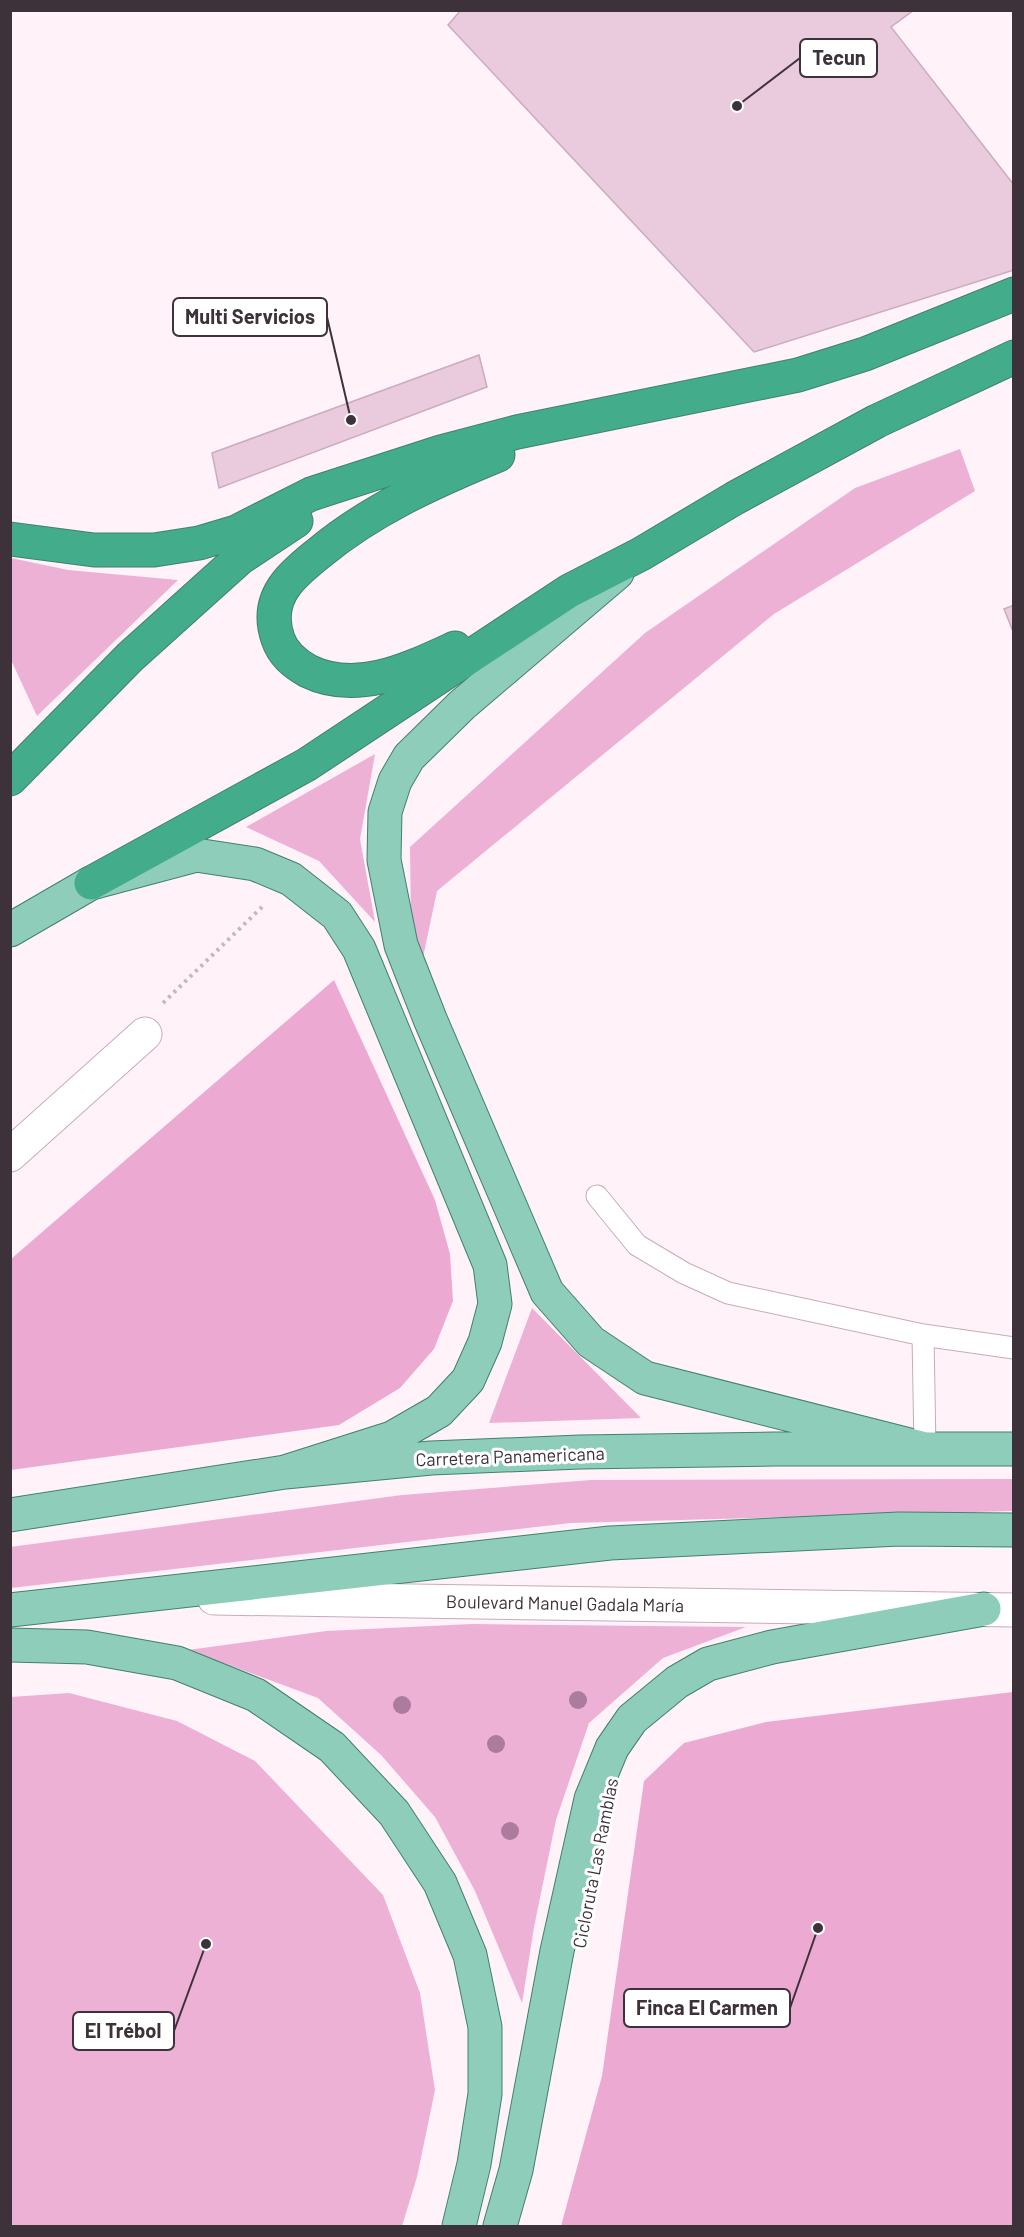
<svg xmlns="http://www.w3.org/2000/svg" width="1024" height="2237" viewBox="0 0 1024 2237" font-family="Barlow,sans-serif">
<style>
.green{fill:#edb1d6}
.forest{fill:#ecaad3}
.building{fill:#eacadd;stroke:#caacbe;stroke-width:1.5}
.lines{fill:none;stroke-linecap:round;stroke-linejoin:round}
.lane-casing{stroke:#c9aabc;stroke-width:23}
.street-casing{stroke:#c9aabc;stroke-width:35}
.secondary-casing{stroke:#c9aabc;stroke-width:35}
.primary-casing{stroke:#41816f;stroke-width:35}
.highway-casing{stroke:#41816f;stroke-width:35}
.path{stroke:#c4b8bf;stroke-width:4;stroke-dasharray:3 4.5;stroke-linecap:butt}
.lane{stroke:#fff;stroke-width:21}
.street{stroke:#fff;stroke-width:33}
.secondary{stroke:#fff;stroke-width:33}
.primary{stroke:#8ecdb9;stroke-width:33}
.highway{stroke:#42ac8b;stroke-width:33}
.tree{fill:#ab7c9d}
.labels{text-anchor:middle;dominant-baseline:central;stroke-width:6;stroke-linejoin:round;paint-order:stroke}
.street-label{font-size:18px;fill:#3e323a;stroke:#fff}
.leader{fill:none;stroke:#3e323a;stroke-width:2}
.callout-dot{fill:#3e323a;stroke:#fff;stroke-width:2}
.callout{fill:#fff;stroke:#3e323a;stroke-width:2}
.callout-label{font-size:20px;text-anchor:middle;font-weight:bold;fill:#3e323a}
</style>
<rect width="100%" height="100%" fill="#fff2f9"/>
<!-- green -->
<path class="green" d="M960 449 975 491 774 614 437 891 421 967 411 925 410 847 645 633 855 488Z
M11 558 68 570 178 580 37 716 11 660Z
M375 754 360 839 375 922 319 861 246 827Z
M532 1308 641 1418 489 1423Z
M1013 1479V1511L571 1523 11 1588 10 1547 402 1495 591 1480Z
M472 1624 746 1627 663 1658 589 1723 556 1820 534 1927 522 2003 475 1891 435 1817 381 1755 318 1698 188 1650 326 1631Z
M69 1693 177 1721 255 1761 383 1895 420 1993 435 2090 417 2177 402 2226H11V1697Z"/>
<!-- forest -->
<path class="forest" d="M334 980 435 1200 450 1254 453 1301 434 1349 400 1388 339 1425 11 1470V1259Z
M1013 1692V2226H561L602 2076 644 1781 684 1743 766 1722Z"/>
<!-- building -->
<path class="building" d="M461 10H914L891 27 1014 185V270L754 352 448 25Z
M479 355 487 387 219 488 212 453Z
M1014 605V634L1004 609Z"/>
<g class="lines">
<!-- lane casing -->
<g class="lane-casing">
<path id="lane" d="M597 1196 637 1245 684 1273 728 1293 923 1335 1014 1348
M923 1335 925 1449"/>
</g>
<!-- street casing -->
<g class="street-casing">
<path id="street" d="M10 1155 145 1034"/>
</g>
<!-- secondary casing -->
<g class="secondary-casing">
<path id="secondary" d="M214 1598 1014 1610"/>
</g>
<!-- primary casing -->
<g class="primary-casing">
<path id="primary" d="M617 573 462 705 409 757 395 781 385 812 384 860 401 945 430 1019 547 1292 591 1342 645 1378 925 1449
M10 930 91 883 196 855 255 864 291 879 337 915 359 949 490 1265 495 1304 485 1342 468 1380 439 1411 392 1438 285 1472
M10 1515 285 1472 431 1458 580 1452 774 1449H1014
M10 1610 610 1543 899 1529 1014 1530
M10 1645 87 1647 177 1663 256 1695 332 1747 394 1813 440 1883 470 1955 485 2027V2094L474 2164 459 2226
M500 2226 516 2170 557 1951 591 1799 612 1748 632 1719 677 1682 708 1664 772 1647 984 1609"/>
</g>
<!-- highway casing -->
<g class="highway-casing">
<path id="highway" d="M10 539 94 550H154L199 543 236 532 311 494 441 452 517 432 798 375 865 354 1014 294
M455 648C409 669 357 695 308 671 294 663 283 654 278 639 271 619 273 601 286 584 295 572 308 562 319 553 372 509 435 481 498 455
M10 779 130 657 240 558 296 521
M91 883 306 765 569 591 641 554 735 498 877 421 1014 357"/>
</g>
<!-- path -->
<path class="path" d="M163 1003 263 906"/>
<!-- lane -->
<use href="#lane" class="lane"/>
<!-- street -->
<use href="#street" class="street"/>
<!-- secondary -->
<use href="#secondary" class="secondary"/>
<!-- primary -->
<use href="#primary" class="primary"/>
<!-- highway -->
<use href="#highway" class="highway"/>
</g>
<!-- trees -->
<g class="tree">
<circle cx="578" cy="1700" r="9"/>
<circle cx="402" cy="1705" r="9"/>
<circle cx="496" cy="1744" r="9"/>
<circle cx="510" cy="1831" r="9"/>
</g>
<g class="labels">
<!-- street labels -->
<g class="street-label">
<text transform="translate(510 1456) rotate(-2)">Carretera Panamericana</text>
<text transform="translate(565 1603) rotate(1)">Boulevard Manuel Gadala María</text>
<text transform="translate(595 1863) rotate(-79)">Cicloruta Las Ramblas</text>
</g>
</g>
<!-- callouts -->
<path class="leader" d="M737 106L800 58M351 420L327 317M818 1928L790 2008M206 1944L174 2031"/>
<g class="callout-dot">
<circle cx="737" cy="106" r="6"/>
<circle cx="351" cy="420" r="6"/>
<circle cx="818" cy="1928" r="6"/>
<circle cx="206" cy="1944" r="6"/>
</g>
<g class="callout">
<rect x="800" y="39" width="77" height="38" rx="6"/>
<rect x="173" y="298" width="154" height="38" rx="6"/>
<rect x="624" y="1989" width="166" height="38" rx="6"/>
<rect x="73" y="2012" width="101" height="38" rx="6"/>
</g>
<g class="callout-label">
<text x="839" y="65">Tecun</text>
<text x="250" y="324">Multi Servicios</text>
<text x="707" y="2015">Finca El Carmen</text>
<text x="123" y="2038">El Trébol</text>
</g>
<!-- border -->
<rect width="1024" height="2237" fill="none" stroke="#3e323a" stroke-width="24"/>
</svg>
